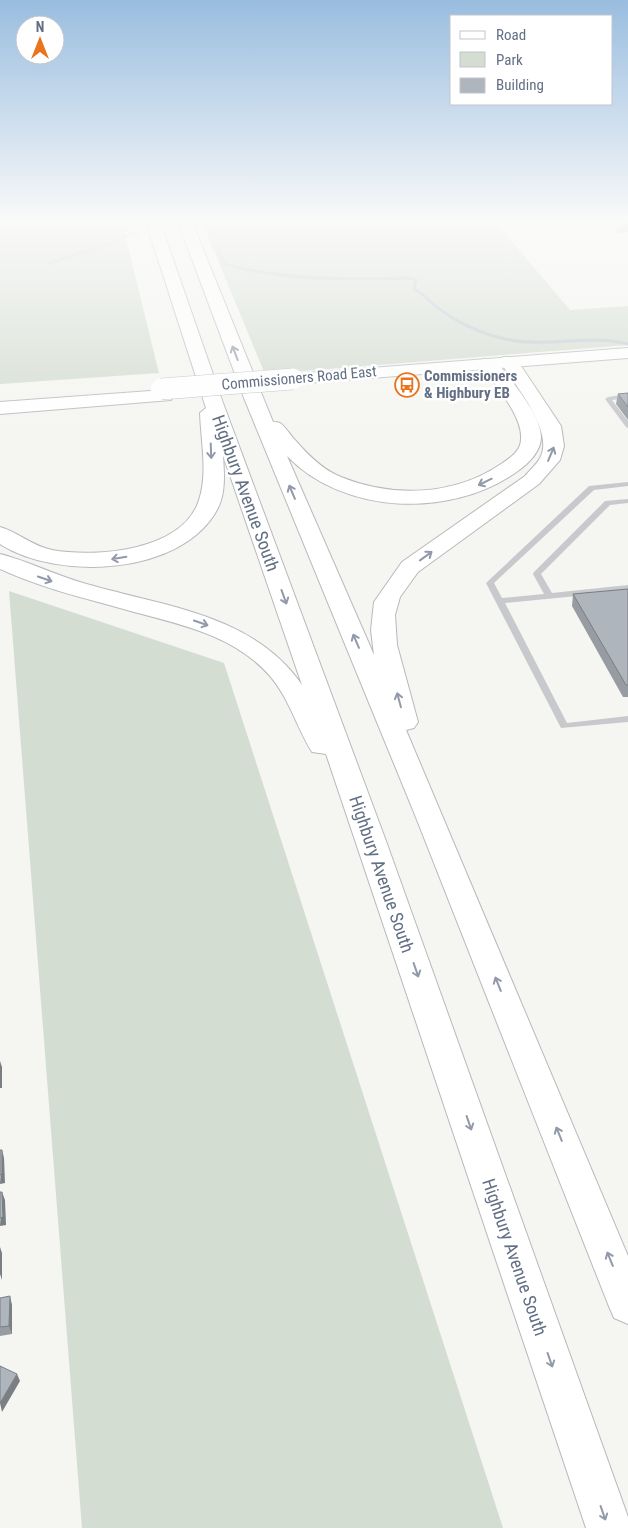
<svg xmlns="http://www.w3.org/2000/svg" width="628" height="1528" viewBox="0 0 628 1528" font-family="'Roboto Condensed',sans-serif">
<style>
.green{fill:#d4ddd2}
.lines{fill:none;stroke-linecap:round;stroke-linejoin:round}
.stream{stroke:#c2cad1;stroke-width:3}
.secondary-casing{stroke:#b9bcc1;stroke-width:2}
.highway-casing{stroke:#b7b9bd;stroke-width:2}
.lane{fill:#c7c9cd;fill-rule:evenodd}
.secondary{fill:#fff;fill-rule:evenodd}
.highway{fill:#fff;fill-rule:evenodd}
.secondary-bridge-casing{stroke:#b9bcc1;stroke-width:22;stroke-linecap:butt}
.secondary-bridge{stroke:#fff;stroke-width:21}
.wall{fill:#969ca2}
.shaded-wall{fill:#7a7f84}
.building{fill:#afb5bc;stroke:#7a7f84}
.oneway{stroke:#929aa9}
.labels{text-anchor:middle;dominant-baseline:central;stroke-width:5;stroke-linejoin:round;paint-order:stroke}
.far-poi-label{font-size:15px;font-weight:bold;fill:#636f84;stroke:#fff;text-anchor:start}
.far-street-label{font-size:15px;fill:#636f84;stroke:#fff}
.street-label{font-size:18px;fill:#636f84;stroke:#fff}
</style>
<rect width="100%" height="100%" fill="#f5f5f1"/>
<!-- green -->
<path class="green" d="M0 222H122L159 373 0 384Z
M202 222H552L497 224 570 310 628 306V345L265 374Z
M9 591 224 663 503 1528H82Z"/>
<g class="lines">
<!-- stream -->
<path class="stream" d="M120 222 129 232 136 235
M214 247 218 249 224 264C285 281 346 279 409 278L416 280 414 289C424 294 430 302 438 308 458 323 480 333 505 339 545 348 588 334 628 344
M50 263 111 243 132 233"/>
<!-- secondary casing -->
<g class="secondary-casing">
<path id="secondary" d="M628 348V358L293 384 287 383 284 379 287 375 293 374Z
M164 390 171 392 173 396 171 400 0 414V402Z"/>
</g>
<!-- highway casing -->
<g class="highway-casing">
<path id="highway" d="M146 222H160L223 403 386 841 628 1517V1528H586L326 754 312 752C297 728 289 698 270 676 235 636 183 625 134 612 89 599 43 589 0 569V554C28 561 55 575 83 583 160 606 253 613 302 685L223 455C224 472 226 492 218 508 183 576 57 581 0 544V527C18 532 32 546 52 550 96 558 183 551 199 500 208 473 201 441 200 413L206 408Z
M178 222H192L273 422C275 422 278 422 280 423 285 426 290 435 295 440 308 455 323 470 341 477 393 498 454 496 501 464 510 458 521 451 521 439 523 415 492 382 480 363L483 359H495C509 379 541 413 541 437 541 452 527 465 515 473 450 518 344 515 287 456L374 655 371 630 374 602 402 562 525 476C530 470 537 464 540 458 555 431 514 384 500 361L503 357H515L561 426 564 446 560 460 539 484 418 572 400 597 395 615 397 645 418 722 414 728 406 730 628 1256V1324L614 1318 608 1304 415 815 244 398Z"/>
</g>
<!-- lane -->
<path class="lane" d="M628 394V398L612 400 628 421V428L626 427 605 399 608 397Z
M628 482V486L594 490 494 583 502 598 544 594 533 574 534 572 605 501 628 499V503L610 505 541 574 552 593 628 585V591L505 603 567 723 628 716V722L561 728 486 583 589 486Z"/>
<!-- secondary -->
<use href="#secondary" class="secondary"/>
<!-- highway -->
<use href="#highway" class="highway"/>
<!-- secondary-bridge casing -->
<g class="secondary-bridge-casing">
<path id="secondary-bridge" d="M161 389 293 379"/>
</g>
<!-- secondary-bridge -->
<use href="#secondary-bridge" class="secondary-bridge"/>
</g>
<!-- wall -->
<path class="wall" d="M620 222H628V232L617 233V227H623L619 223Z
M628 393V420L616 404 618 394Z
M628 589V697H623L572 606 573 594Z
M0 1298 12 1305V1334L0 1336Z"/>
<!-- shaded-wall -->
<path class="shaded-wall" d="M0 1061 2 1067V1088H0Z
M2 1150 4 1158 5 1183 0 1184Z
M2 1192 5 1200 6 1225 0 1226Z
M0 1247 2 1253V1280L0 1274Z
M10 1296 12 1305V1334L9 1326Z
M17 1374 20 1381 2 1412 0 1403Z"/>
<!-- building -->
<path class="building" d="M617 227H628V229L617 230Z
M628 393V407L618 394Z
M628 589V685H626L573 594Z
M0 1150H2V1174L0 1175Z
M0 1192H2L3 1217 0 1218Z
M10 1296 9 1326 0 1327V1298Z
M0 1366 17 1374 0 1403Z"/>
<!-- one-way arrows -->
<defs><path id="oneway-shaft" d="M-6 0H5M1.5-3L5.5 0L1.5 3" fill="none" stroke-width="1.6" stroke-linecap="round" stroke-linejoin="round" transform="scale(1.25)"/></defs>
<g class="oneway">
<use href="#oneway-shaft" transform="translate(235 353) rotate(-111)"/>
<use href="#oneway-shaft" transform="translate(211 451) rotate(88)"/>
<use href="#oneway-shaft" transform="translate(551 454) rotate(-67)"/>
<use href="#oneway-shaft" transform="translate(485 482) rotate(154)"/>
<use href="#oneway-shaft" transform="translate(292 492) rotate(-113)"/>
<use href="#oneway-shaft" transform="translate(426 556) rotate(-36)"/>
<use href="#oneway-shaft" transform="translate(119 558) rotate(170)"/>
<use href="#oneway-shaft" transform="translate(45 579) rotate(19)"/>
<use href="#oneway-shaft" transform="translate(284 597) rotate(70)"/>
<use href="#oneway-shaft" transform="translate(201 623) rotate(19)"/>
<use href="#oneway-shaft" transform="translate(356 641) rotate(-113)"/>
<use href="#oneway-shaft" transform="translate(399 700) rotate(-105)"/>
<use href="#oneway-shaft" transform="translate(416 970) rotate(71)"/>
<use href="#oneway-shaft" transform="translate(498 984) rotate(-112)"/>
<use href="#oneway-shaft" transform="translate(469 1123) rotate(71)"/>
<use href="#oneway-shaft" transform="translate(559 1134) rotate(-112)"/>
<use href="#oneway-shaft" transform="translate(610 1259) rotate(-112)"/>
<use href="#oneway-shaft" transform="translate(550 1360) rotate(71)"/>
<use href="#oneway-shaft" transform="translate(603 1513) rotate(71)"/>
</g>
<!-- sky -->
<linearGradient id="sky" x2="0" y2="1"><stop stop-color="#99bddf"/><stop offset="0.51" stop-color="#fafaf9"/><stop offset="1" stop-color="#fafaf9" stop-opacity="0"/></linearGradient>
<rect width="628" height="435" fill="url(#sky)"/>
<!-- icons -->
<defs>
<g id="bus-ring" transform="scale(1.25)"><circle r="9.5" fill="#fff" stroke="#ea731d" stroke-width="1.5"/><path d="M-5-6H5V4H4V6H2V4H-2V6H-4V4H-5ZM-3.5-4V0h7V-4ZM-3.5 1.2v1.5H-2V1.2ZM2 1.2v1.5H3.5V1.2Z" fill="#ea731d"/></g>
</defs>
<g fill-rule="evenodd">
<use href="#bus-ring" x="407" y="385"/>
</g>
<g class="labels">
<!-- far-poi labels -->
<g class="far-poi-label">
<text x="424" y="376">Commissioners<tspan x="424" dy="17">&amp; Highbury EB</tspan></text>
</g>
<!-- far-street labels -->
<g class="far-street-label">
<text transform="translate(299 378) rotate(-5)">Commissioners Road East</text>
</g>
<!-- street labels -->
<g class="street-label">
<text transform="translate(246 493) rotate(70)">Highbury Avenue South</text>
<text transform="translate(382 874) rotate(71)">Highbury Avenue South</text>
<text transform="translate(515 1257) rotate(71)">Highbury Avenue South</text>
</g>
</g>
<!-- legend -->
<rect x="450" y="15" width="162" height="90" fill="#ffffff" stroke="#c1c5ce"/>
<rect x="460" y="31" width="25" height="8" fill="#ffffff" stroke="#c1c5ce"/>
<text x="496" y="40" font-size="15" fill="#636f84">Road</text>
<rect x="460" y="52" width="25" height="15" fill="#d4ddd2" stroke="#c1c5ce"/>
<text x="496" y="65" font-size="15" fill="#636f84">Park</text>
<rect x="460" y="78" width="25" height="15" fill="#afb5bc" stroke="#c1c5ce"/>
<text x="496" y="90" font-size="15" fill="#636f84">Building</text>
<!-- north arrow -->
<g transform="translate(40 40)"><circle r="24" fill="#ffffff" stroke="#c1c5ce"/>
<path d="M0-4L9 19L0 12L-9 19Z" fill="#ea731d"/>
<text y="-8" font-size="14" font-weight="bold" text-anchor="middle" fill="#636f84">N</text>
</g>
</svg>
